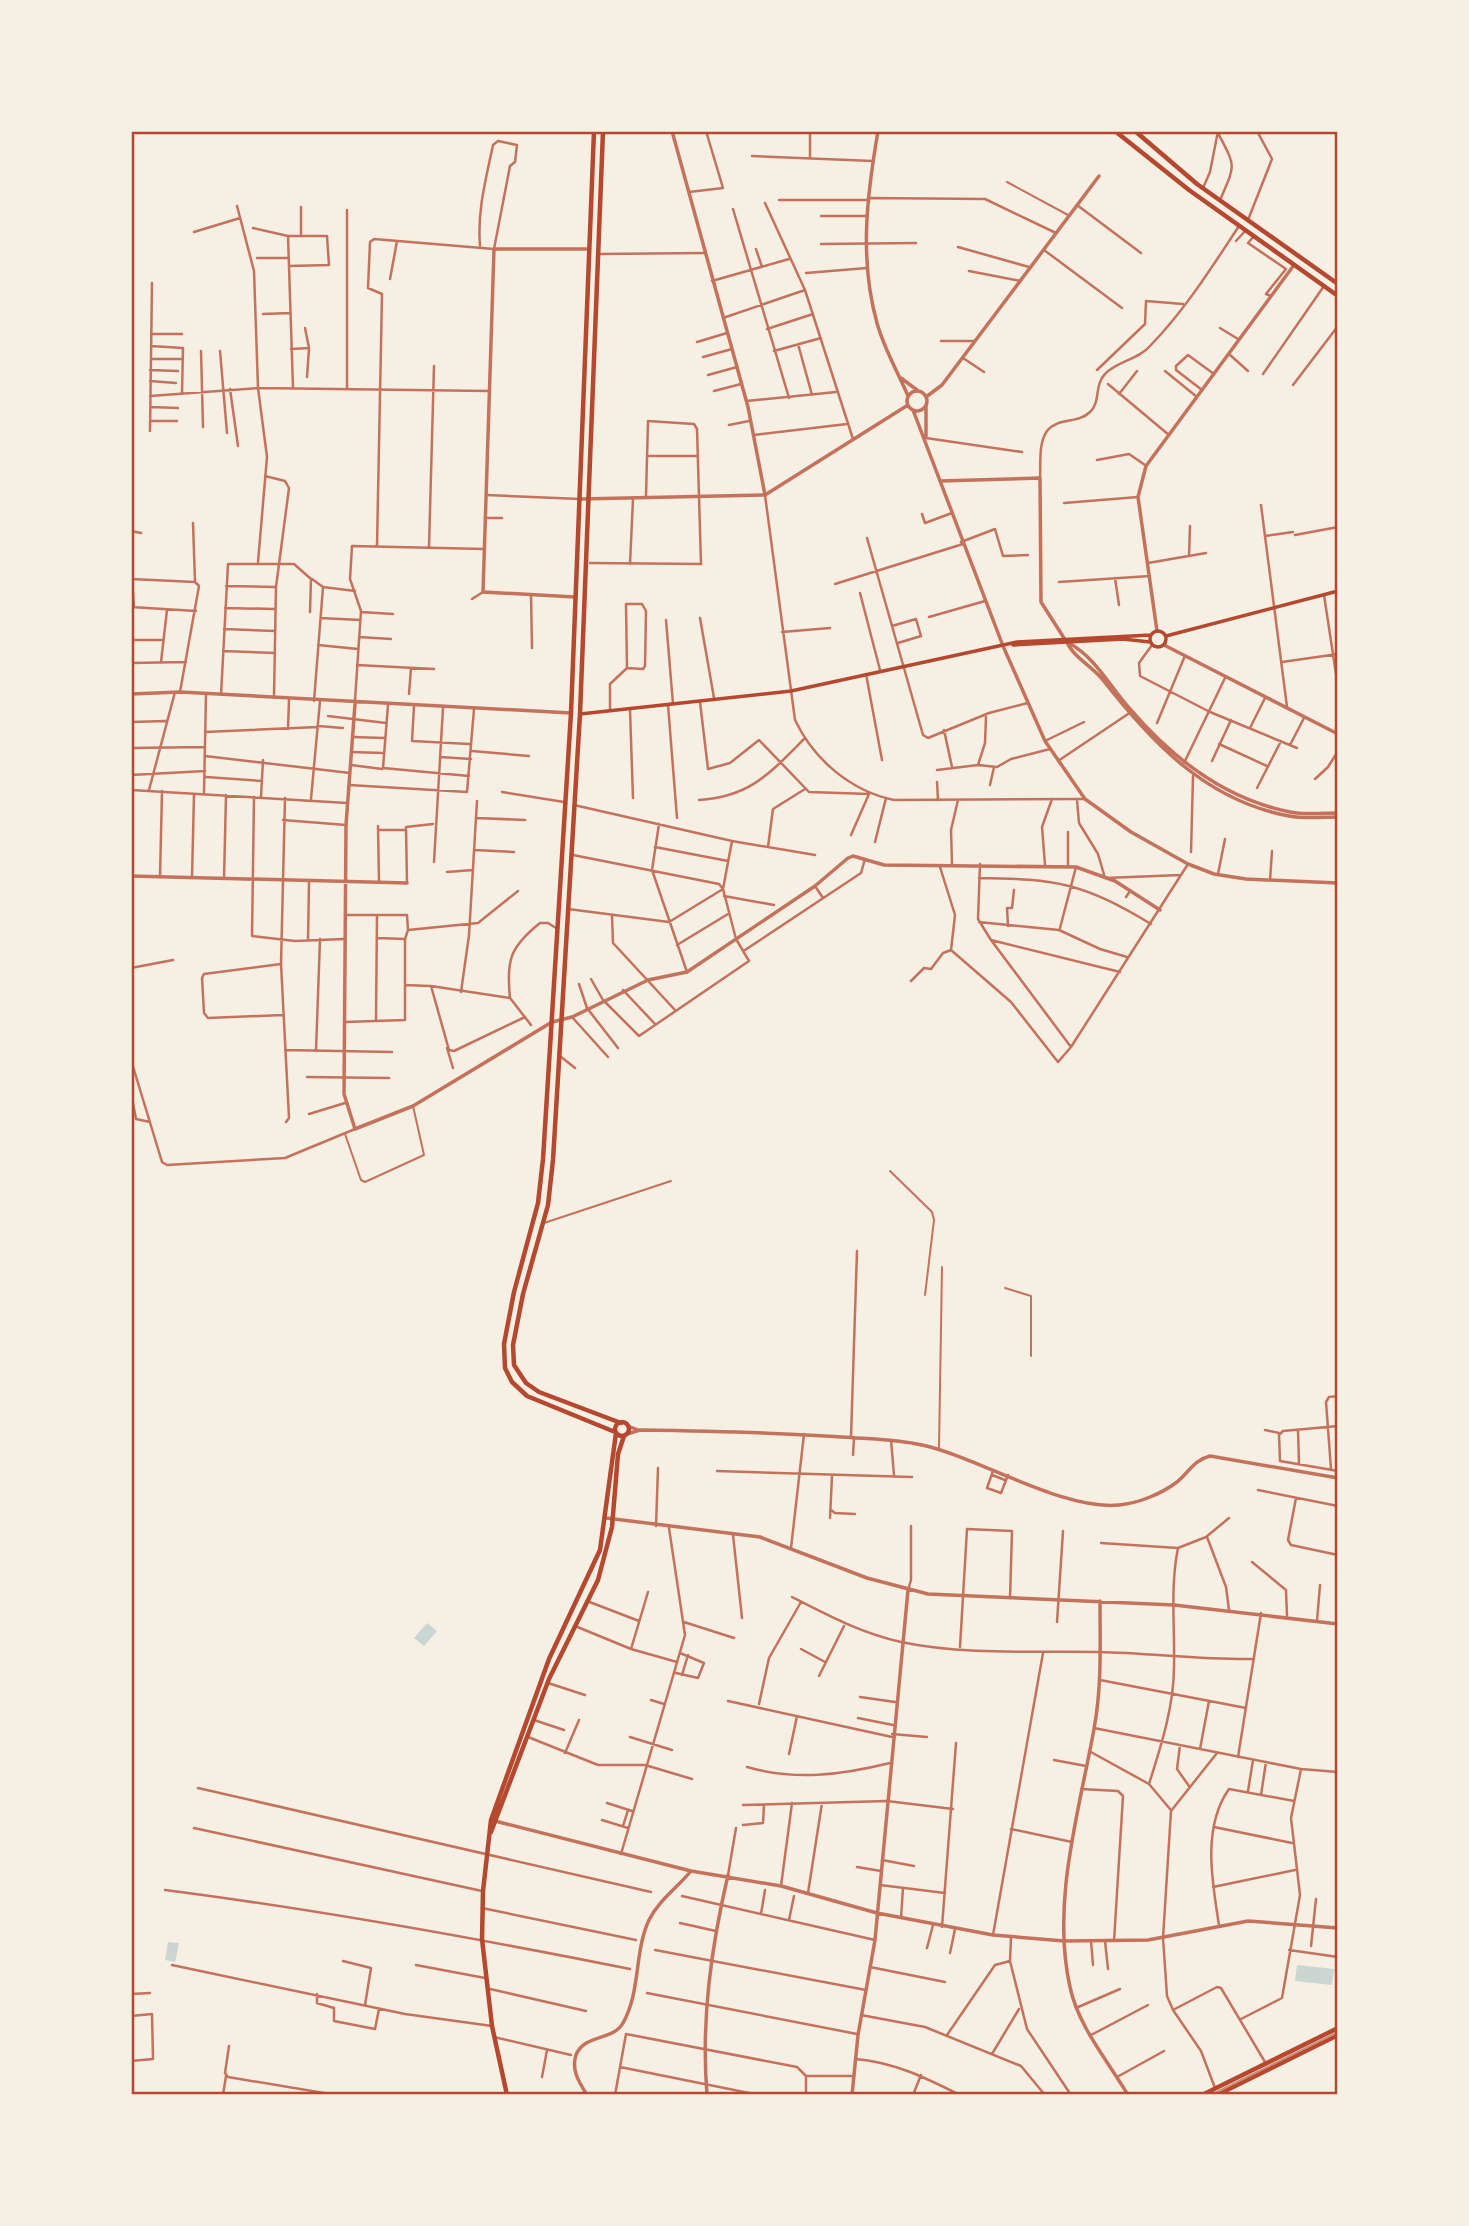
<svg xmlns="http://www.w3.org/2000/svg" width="1469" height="2226" viewBox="0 0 1469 2226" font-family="Inter,sans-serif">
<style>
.water{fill:#c9d6d2}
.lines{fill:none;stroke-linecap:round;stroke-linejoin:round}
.service{stroke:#c5725c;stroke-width:2}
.minor{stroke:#c5725c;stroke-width:2.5}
.tertiary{stroke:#c5725c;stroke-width:3.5}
.secondary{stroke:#b5482f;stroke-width:3.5}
.primary{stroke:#b5482f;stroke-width:4.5}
.rail{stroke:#cf8b77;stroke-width:2}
.neatline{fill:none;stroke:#b5482f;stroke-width:2.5}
</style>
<rect width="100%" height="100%" fill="#f6efe4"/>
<!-- water -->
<path class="water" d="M427 1623 437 1631 424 1646 414 1638Z
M168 1942 179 1943 175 1962 165 1960Z
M1297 1965 1334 1969 1332 1985 1295 1981Z"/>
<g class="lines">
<!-- service -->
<path class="service" d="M1007 182 1068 215
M345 1134 361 1180 365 1182 424 1155 413 1106
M890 1171 932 1212 934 1220 925 1295
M544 1223 671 1181
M1005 1288 1031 1296V1356
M939 1448 942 1267"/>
<!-- minor -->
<path class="minor" d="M810 131V158
M1218 133C1236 168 1236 163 1220 200
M752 156 873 161
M1203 188 1210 172 1218 131
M689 192 723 188 706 131
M868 198 985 199 1056 233
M779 200H868
M765 203 805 290 853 439
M1077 205 1141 253
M237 206 254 271 258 388 267 457 258 562
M301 207V234
M733 209 789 398
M821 216H867
M1248 220 1272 159 1257 131
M253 228 288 236
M194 232 240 218
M1254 236 1248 243 1286 269 1266 294 1271 296
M1236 241 1246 230
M821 244 916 243
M958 247 1029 267
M756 249 762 267
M1044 250 1122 308
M598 254 706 253
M257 258H288
M289 266 329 265 327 236H288L293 388
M969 271 1021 281
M806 273 867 268
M390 279 397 241
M712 281 789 259
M263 314 290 313
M723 318 805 290
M305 328 309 348 307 377
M1220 328 1238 339
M767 329 813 314
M151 334H182
M941 341H975
M697 342 727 333
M798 344 812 395
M151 346 183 348 182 393
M291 349 309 348
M201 351 203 427
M220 351 227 433
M774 351 821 338
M1229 354 1248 371
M703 357 732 349
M963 358 984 372
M151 359H182
M150 370 178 371
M1097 370 1145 324 1146 301 1183 304
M1165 371 1197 397
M1263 374 1324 286
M708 375 737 367
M150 381 176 383
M1108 384 1169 435
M1293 385 1338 326
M230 389 238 446
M347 389V210
M1202 390 1176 370V366L1188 355 1214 374
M714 391 741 384
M1119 394 1137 371
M150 396 258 388 488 391
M746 401 836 392
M151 407 178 408
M151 421H177
M729 425 749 421
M150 431 152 283
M754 435 847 424
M926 438 1022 452
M647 456H698
M1097 460 1129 454 1145 465
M265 476 285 481 289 488 276 587 274 696
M1040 478C1041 463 1038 444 1047 431 1058 417 1078 424 1090 412 1101 402 1094 385 1105 374 1117 361 1138 360 1150 346 1185 310 1212 267 1239 226
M486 495 580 499
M765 495 795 720C814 760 851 791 894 800L1084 799
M1064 503 1138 497
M1261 505 1287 707
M922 514 925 523 952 513
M485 518H502
M193 523 195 582
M131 531 141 533
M1295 535 1338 527
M1265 536 1293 532
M867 538 923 735 928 738 989 713 1028 703
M961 542 995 529 1003 556 1028 555
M377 546 382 294 368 288 370 242 374 239 494 249 510 166 515 162 517 145 498 141 493 145C486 179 477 211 480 246
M429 547 434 366
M1189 556 1190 526
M590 563 701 564 697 429 694 424 648 421 646 496
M1148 563 1206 553
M630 564 633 499
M1115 578 1119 605
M131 579 195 582 199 586 180 692
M132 579 134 607
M312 579 323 587 355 591
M1059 582 1150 576
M835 584 963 544
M226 586 275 587
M860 593 880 670
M531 595 532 648
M1324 595 1338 687
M472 599 483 592
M131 607 196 611
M225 608 274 609
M361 612 393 614
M929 617 985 601
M321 618 360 620
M700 618 714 698
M666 620 673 704
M892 626 916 619 921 636 898 643
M224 629 275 631
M782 632 830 628
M359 637 391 639
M131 640H163
M318 645 358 649
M1152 645 1139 663 1140 676 1210 712 1297 748
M223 651 275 653
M161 662 167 610
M1282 662 1338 654
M131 663 186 662
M357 665 434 669
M866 674 882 760
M409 694 411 668
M221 695 228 564H294L311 579 310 612
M355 700 361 611 350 579 352 546 484 549
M314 701 323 587
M700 702 708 769 730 763 759 740 809 792 869 794 851 835
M388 705 383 768 469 776
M668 705 677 818
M414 706 412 741 469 744
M610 709V684L627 668 626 604H642L646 611 645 666 643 669 627 668
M630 710 633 798
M328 716 386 723
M131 722 166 721
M1157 723 1184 658
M318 726 343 728
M1250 728 1265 698
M288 729 289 699
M944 730 952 767
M205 732 318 727
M353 737 384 738
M1045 741 1084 722
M1219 744 1267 766
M1290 745 1304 718
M131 748 205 747
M472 751 529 756
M351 752 383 753
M205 756 350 773
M440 757 471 759
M1058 761 1128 714
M1212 761 1231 720
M1184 763 1225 678
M351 765 382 769
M978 765 997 767 1011 759 1050 749
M937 770 978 765 985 743 986 716
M131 775 205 771
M206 777 262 781
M1315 779 1328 767 1338 751
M937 782 938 800
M349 785 467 792 474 709
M990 785 994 767
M1257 788 1281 741
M131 790 347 803
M149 790 175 692
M204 792 206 694
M502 792 564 802
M254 797 252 936 295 941 344 939
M261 797 263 760
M285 798 281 964 289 1118 286 1122
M311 799 320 701
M699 800C750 797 770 773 804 739
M1077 800 1079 823 1098 854 1105 878 1181 875
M574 805 732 841 815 855
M477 818 525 820
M283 820 346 825
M659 824 652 870 687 972
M378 826 379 882
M378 830H406
M1068 832V866
M875 842 886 798
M131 843 133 790
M655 847 728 861
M768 847 773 809 805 789
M475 850 514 852
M1191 852 1193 776
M573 855 719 884 723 889
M434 862 443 708
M952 864 951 830 958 800
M980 864 978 919 991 940
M1045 865 1042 827 1052 799
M940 867 955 915 951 950 1011 1002 1058 1062 1071 1047 1188 864
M447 872 473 870
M1218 874 1225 839
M160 877 162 791
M192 878 194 794
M979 878C1057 879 1083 883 1151 924
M224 879 226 795
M1270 880 1272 851
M407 883 406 827 433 824
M815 886 823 898
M724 896 774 905
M1126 897 1130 891
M568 909 669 922 723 889
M612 916 613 943 675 1010
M979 922 1059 930 1100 949 1127 957
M1008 926 1007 908H1012L1014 890
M1060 928 1076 867
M408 930 478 923 518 891
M377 938 405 939
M308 940 309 882
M677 945 728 914
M745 950 861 873 865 859
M281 964 204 974 202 978 204 1013 208 1018 283 1015
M131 968 173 960
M591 979 603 1000 639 1036 749 961 736 939 723 889 732 841
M911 981 924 968 931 969 943 953 951 950
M579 984 587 1008 618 1048
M405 985 430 986
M623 990 655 1024
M461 992 469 935 477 801
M510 998 531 1025
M525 1017 454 1051 449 1050 431 986 510 998C506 960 510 947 540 923H548L556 928
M572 1017 608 1057
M376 1020 377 915
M345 1022 405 1020V939L408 930 407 915H346
M1071 1047 991 940 1120 972
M447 1048 453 1068
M285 1050 392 1052
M316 1051 320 939
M560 1056 575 1068
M131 1060 162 1162 167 1165 285 1158 355 1129
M307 1077 389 1078
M132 1098 136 1119 150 1122
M309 1114 345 1103
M1338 1426 1283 1431 1279 1435 1280 1461 1338 1471
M1265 1430 1279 1433
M1298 1430 1299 1464
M851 1437 857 1251
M891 1440 894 1475
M853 1455 854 1438
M1331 1469 1326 1402 1329 1397 1338 1396
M717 1471 912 1477
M993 1471 987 1488 1001 1493 1008 1475
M992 1475 1005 1480
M1258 1490 1338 1506
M1296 1498 1288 1540 1291 1545 1338 1555
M831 1510 835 1513 855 1514
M830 1518 832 1476
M656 1526 658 1468
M733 1535 742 1618
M1207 1537 1226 1587 1229 1610
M1101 1543 1178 1548 1206 1537 1229 1518
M791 1548 804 1434
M1252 1562 1286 1590 1287 1616
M908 1590 911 1580V1526
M792 1597C827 1615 861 1633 901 1642 962 1655 1036 1651 1099 1652 1151 1653 1202 1660 1254 1659
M587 1601 639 1621
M1317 1621 1320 1585
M684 1622 734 1638
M1057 1622 1063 1531
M575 1626 631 1649 677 1662
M960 1647 967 1529 1012 1531 1010 1598
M631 1649 648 1592
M801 1649 825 1662
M676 1673 698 1678 704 1663 680 1653
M682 1675 688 1655
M819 1676 844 1626
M1100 1680 1246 1708
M548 1683 585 1695
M860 1697 895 1702
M651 1700 664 1704
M728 1701 892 1737
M759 1704 769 1658 801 1602
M858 1718 893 1725
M534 1720 564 1730
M1094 1728 1301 1769 1338 1772
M892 1734 927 1737
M528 1737 598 1765H645L692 1779
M630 1737 672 1750
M1180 1745 1177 1769 1189 1786
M1200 1749 1209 1701
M1089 1751 1149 1784 1170 1809
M565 1753 579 1720
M789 1754 797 1716
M1238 1757 1261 1613
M1054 1760 1086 1766
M747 1767C796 1781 841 1775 890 1763
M1149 1784C1161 1746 1174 1706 1174 1667 1175 1627 1170 1587 1178 1548
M198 1788 651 1892
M1081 1789 1118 1791 1123 1796 1114 1941
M1248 1791 1253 1760
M1261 1795 1266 1762
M607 1803 632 1811
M743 1805 887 1801 953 1809
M602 1820 628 1828
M743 1825 763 1823 764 1805
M623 1826 628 1810
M1214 1827 1292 1843
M194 1828 482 1891
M1011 1829 1072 1842
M621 1854 685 1635 669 1528
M882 1860 914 1866
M857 1867 881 1871
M728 1875 736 1828
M880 1885 945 1893
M781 1886 792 1803
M1213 1887 1295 1870
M165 1890C321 1910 475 1938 630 1969
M808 1893 822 1803
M682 1896 875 1940
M482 1908 636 1940
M761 1914 765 1890
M901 1918 903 1888
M789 1920 794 1896
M680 1923 716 1931
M1219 1925C1212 1881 1202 1827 1229 1789L1294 1801
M942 1927 956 1743
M993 1935 1043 1653
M1011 1937 1010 1961 1027 2029 1071 2095
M1091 1941 1093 1965
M1105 1941 1108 1969
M1311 1946 1316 1899
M927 1948 933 1925
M655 1950 866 1990
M1289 1950 1338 1957
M950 1953 955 1929
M343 1961 371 1968 365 2005
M172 1965 405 2014 492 2026
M416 1965 485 1978
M870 1967 945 1982
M490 1989 586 2011
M647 1993 857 2034
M131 1994 150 1993
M317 1994V2003L334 2008V2021L375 2029 379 2009
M1076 2008 1120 1989
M1173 2010 1217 1987 1221 1988 1265 2062
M861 2015 925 2027 1021 2066 1045 2095
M131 2016 152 2014 153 2059 131 2061
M1241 2019 1282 1998 1300 1895 1291 1818 1301 1769
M947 2035 995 1965 1010 1961
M1091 2035 1148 2005
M494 2037 571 2055
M229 2046 225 2073 228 2077 336 2095
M992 2054 1019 2009
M855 2059C894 2062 926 2078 960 2095
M620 2067 754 2094
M806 2076H852
M542 2077 547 2050
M1117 2077 1164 2051
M1215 2088 1201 2051 1173 2010 1167 1996 1163 1938 1171 1811 1217 1753
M131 2089 133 2095
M223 2095 226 2076
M615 2095 626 2034 797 2067 806 2076V2095
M913 2095 921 2075"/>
<!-- tertiary -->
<path class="tertiary" d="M672 131 748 407 765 495
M878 131C867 195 859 259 877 323 884 349 898 372 908 396
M901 378 917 390
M907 401a10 10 0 1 1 20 0a10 10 0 1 1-20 0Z
M926 397 942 385 1099 176
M913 410 1003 646 1045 741 1085 799 1131 832 1188 864 1214 874 1246 879 1338 883
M926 436V406
M940 481 1040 478 1041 602 1064 638
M580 499 765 495 908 405
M575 597 483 592 494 249H589
M1157 631 1138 497 1146 466 1294 265
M1067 642C1073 657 1093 667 1103 680 1152 743 1207 801 1289 816 1305 819 1322 817 1338 817
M1069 643C1096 658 1110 687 1130 709 1172 758 1225 799 1290 812 1305 815 1322 813 1338 813
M1164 645 1338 734
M131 694 180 692 571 713
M355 704 346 825 344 1094 355 1129 413 1106 552 1022 572 1017 648 980 687 972 815 886 848 858 853 856 884 865 1076 867 1115 881 1160 910
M131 876 407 883
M628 1426 638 1430
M627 1434 640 1430C708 1431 775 1432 842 1437 869 1439 896 1439 922 1445 978 1457 1063 1511 1119 1505 1139 1503 1161 1494 1177 1482 1189 1472 1194 1460 1210 1456L1338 1478
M606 1518 760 1537 867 1578 928 1594 1174 1605 1338 1624
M1100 1601C1100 1644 1102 1686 1094 1729 1079 1812 1051 1903 1070 1987 1078 2026 1108 2061 1128 2095
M495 1821 691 1871 781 1886 877 1913 993 1935 1064 1941 1148 1940 1248 1921 1338 1928
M587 2095C579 2082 571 2070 576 2055 584 2034 613 2041 623 2023 641 1991 634 1952 649 1920 659 1900 677 1888 691 1871
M707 2095C701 2020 711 1948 728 1875
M852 2095 858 2035 875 1940 908 1590"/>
<!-- secondary -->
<path class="secondary" d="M1150 639a8 8 0 1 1 16 0a8 8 0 1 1-16 0Z
M1166 636 1338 591
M1013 645 1123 639 1150 642
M580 714 791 691 1017 642 1151 635"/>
<!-- primary -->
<path class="primary" d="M594 131 571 713 543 1159 538 1203 514 1292 504 1344 505 1368 512 1382 527 1396 615 1432
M603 131 580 714 553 1160 548 1205 523 1294 513 1345 514 1365 526 1383 539 1392 621 1423
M1115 131 1189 190 1338 296
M1135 131 1197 184 1338 284
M615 1429a7 7 0 1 1 14 0a7 7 0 1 1-14 0Z
M491 1832 549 1679 598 1580 612 1527 618 1454 624 1436
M507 2095 492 2026 482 1939 483 1891 491 1820 549 1659 600 1550 616 1433
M1202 2095 1338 2028
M1217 2095 1338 2035"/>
<!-- rail -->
<path class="rail" d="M1211 2095 1338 2032"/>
</g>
<!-- border -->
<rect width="1469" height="2226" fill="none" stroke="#f6efe4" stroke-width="266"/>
<rect x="133" y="133" width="1203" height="1960" class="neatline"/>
</svg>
